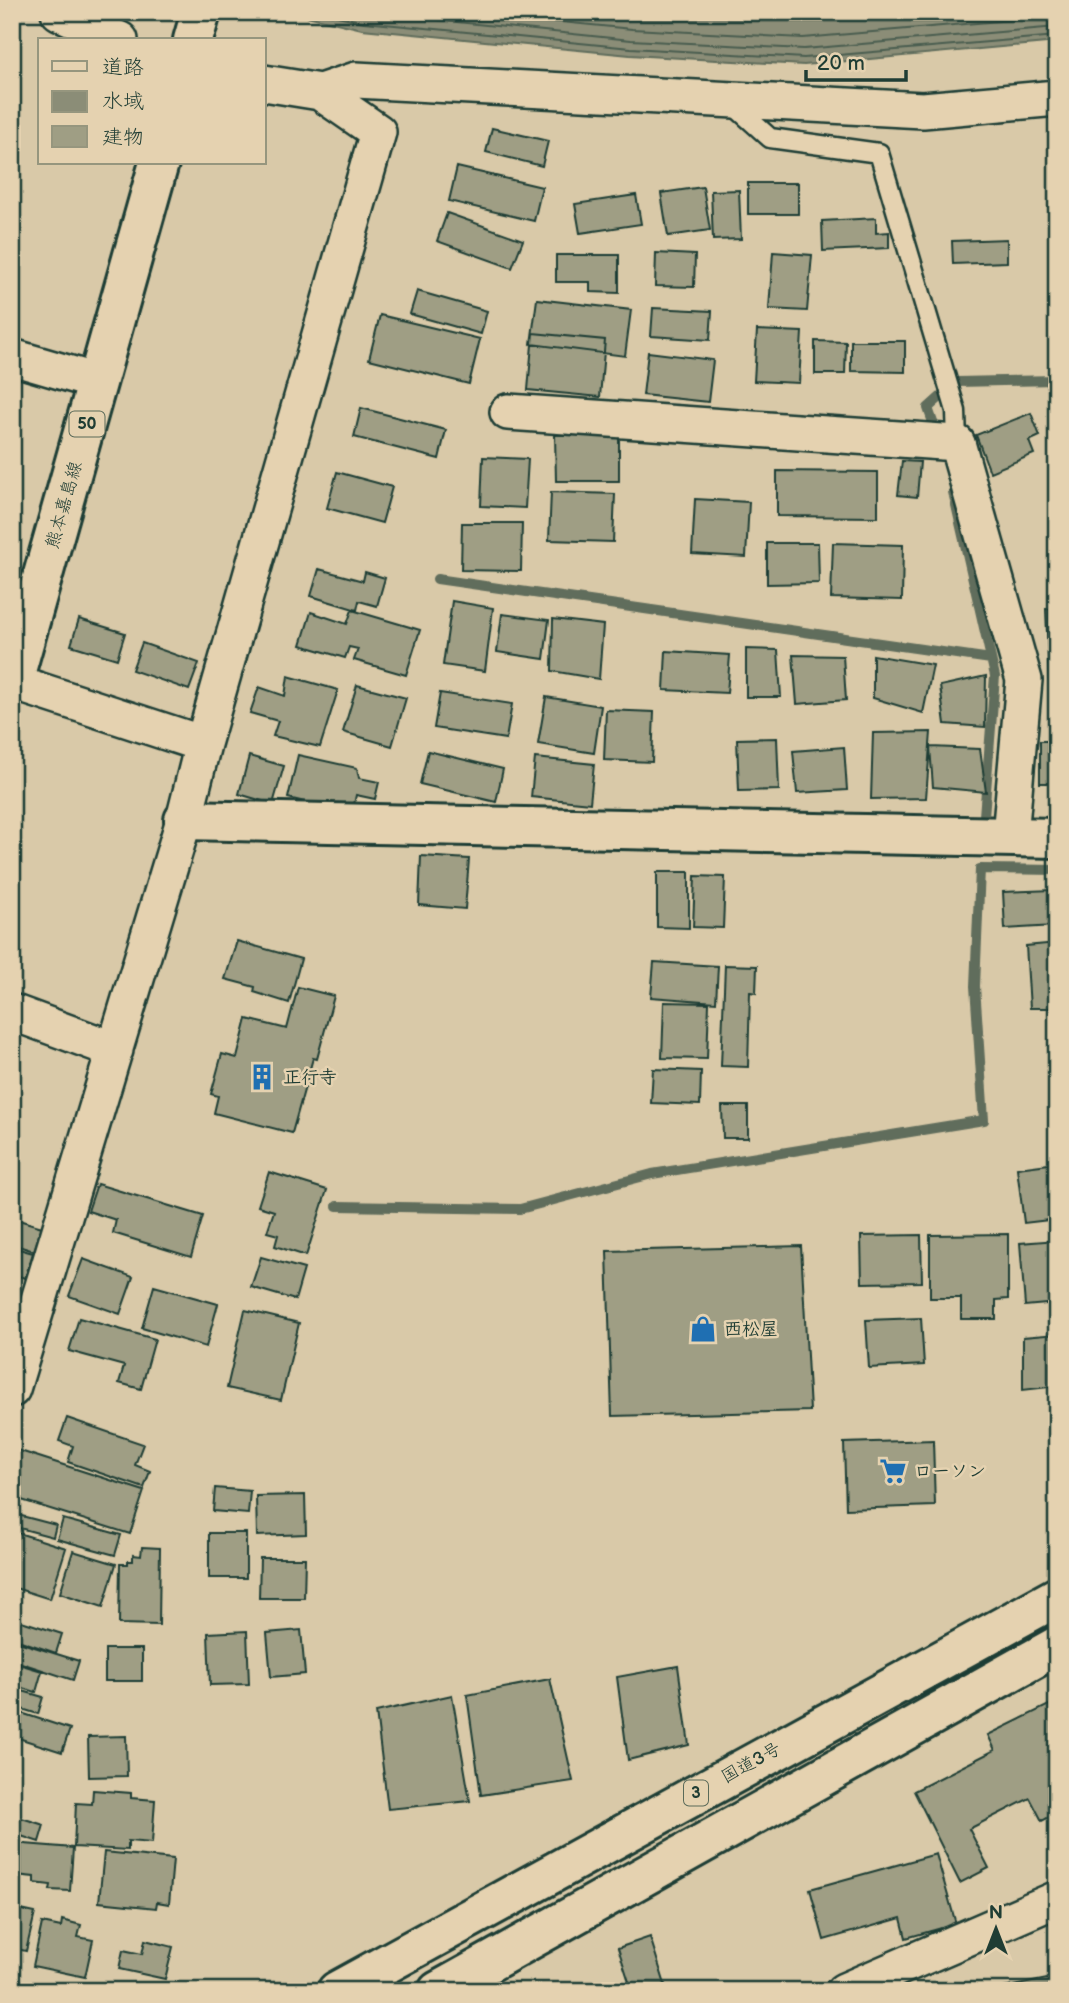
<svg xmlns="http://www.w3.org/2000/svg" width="1069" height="2003" viewBox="0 0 1069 2003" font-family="'Balsamiq Sans','Klee One',sans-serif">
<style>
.water{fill:#8b8d77;stroke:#606d5c;stroke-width:2}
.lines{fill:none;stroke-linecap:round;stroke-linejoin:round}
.shore{stroke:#4a5d4f;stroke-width:2}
.stream{stroke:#606d5c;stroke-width:10}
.building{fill:#9f9e84;stroke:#1f3d34;stroke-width:2}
.lane-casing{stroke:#1f3d34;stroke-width:23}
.street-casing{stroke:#1f3d34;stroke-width:40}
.secondary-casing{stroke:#1f3d34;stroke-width:44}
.primary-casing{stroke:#1f3d34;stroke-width:44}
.highway-casing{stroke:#1f3d34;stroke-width:44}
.lane{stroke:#e5d2b0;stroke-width:18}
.street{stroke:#e5d2b0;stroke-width:35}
.secondary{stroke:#e5d2b0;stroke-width:38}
.primary{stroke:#e5d2b0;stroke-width:38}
.highway{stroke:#e5d2b0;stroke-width:38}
.labels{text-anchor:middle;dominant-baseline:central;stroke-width:5;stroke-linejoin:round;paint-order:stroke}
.shield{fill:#e5d2b0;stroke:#5a6a59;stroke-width:2}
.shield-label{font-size:16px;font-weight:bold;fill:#1f3d34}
.street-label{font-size:18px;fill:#1f3d34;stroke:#e5d2b0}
.poi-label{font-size:18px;font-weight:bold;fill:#1f3d34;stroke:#e5d2b0;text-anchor:start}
</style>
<rect width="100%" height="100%" fill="#d9c9a8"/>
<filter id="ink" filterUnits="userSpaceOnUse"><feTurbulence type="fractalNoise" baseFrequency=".0143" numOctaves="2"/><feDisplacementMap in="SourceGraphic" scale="14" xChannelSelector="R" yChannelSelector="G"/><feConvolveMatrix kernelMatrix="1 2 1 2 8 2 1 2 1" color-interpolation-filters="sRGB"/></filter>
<g filter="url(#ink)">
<!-- water -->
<path class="water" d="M290 12H1057V42L804 65 630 55 362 29Z"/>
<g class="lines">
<!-- shore -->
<path class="shore" d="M320 12 364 22 631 48 804 58 1057 36
M359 12 631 40 804 49 1057 27
M458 12 632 29 803 38 1057 16"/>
<!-- stream -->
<path class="stream" d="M937 434 928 408 957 382 1057 380
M953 492 995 676 983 829
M437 579 991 659
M337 1206 520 1209 652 1174 984 1120 975 986 980 869 1057 870"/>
</g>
<!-- building -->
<path class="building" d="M492 128 548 141 542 166 486 152Z
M457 167 542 187 534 221 449 201Z
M748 183H798V214H748Z
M703 187 710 230 668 236 661 193Z
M739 190 741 239 713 240 711 191Z
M636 195 641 224 580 233 575 204Z
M1053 211H1057V232H1053Z
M447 213 523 240 512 268 437 241Z
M876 218V233L889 232V248L823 251 822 221Z
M1007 239V262L953 264 952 241Z
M773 252 812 255 807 311 769 309Z
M656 253 695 255 694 287 655 286Z
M556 255H619V293L590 292V282H556Z
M417 291 487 311 481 334 410 314Z
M537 299 631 310 625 356 531 344Z
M653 308 712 311 710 340 651 336Z
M380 315 480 339 469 384 369 359Z
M757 330 802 332 799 383 754 381Z
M533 333 605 340 600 397 528 390Z
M815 341 846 342 845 374H815Z
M851 341H905V372L851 371Z
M648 352 713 360 708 402 643 395Z
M361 408 446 430 439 459 354 437Z
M1031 413 1040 436 1029 441 1034 454 990 472 976 435Z
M1057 420V447L1050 422Z
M555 435H619V481H556Z
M483 457 528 459 525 508 481 506Z
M902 461 920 462 917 497 898 495Z
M777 471 878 472V517L777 516Z
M337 472 392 487 382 523 327 508Z
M551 492 615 494 613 542 549 540Z
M695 499 749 502 746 557 692 554Z
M462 523H522L521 571 461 570Z
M767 543H818L819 583 767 584Z
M833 543 903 545 902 600 831 598Z
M319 569 363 581 365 572 385 578 377 606 359 601 357 610 311 596Z
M452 601 493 608 485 671 443 665Z
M1046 609H1057V680H1049Z
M352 610 420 630 406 675 354 660 358 649 349 647 345 658 301 645 311 612 347 624Z
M502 614 549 620 544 659 497 652Z
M79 619 125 633 117 659 71 645Z
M553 619 603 625 599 679 552 671Z
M142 643 199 663 189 690 132 670Z
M746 649 778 650 781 697H746Z
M666 651 730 655 727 693 664 690Z
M793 655 843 656 846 700 797 704Z
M873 655 933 665 923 713 873 698Z
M288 676 338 690 320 747 273 736 278 721 250 713 259 687 285 696Z
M986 676 985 727 945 724 940 686Z
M357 685 406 698 392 746 343 732Z
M440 693 512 704 506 739 434 728Z
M546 697 601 706 594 753 538 744Z
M606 710 654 712 652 762 604 760Z
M931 732 926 798 871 799 873 733Z
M777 738 779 790 739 791 737 739Z
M1040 741H1057V783H1040Z
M844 747 847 790 797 793 793 751Z
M930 747 980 749 986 792 933 787Z
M428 751 503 769 496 802 420 784Z
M298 755 357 768 359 778 379 782 375 799 356 795 352 813 288 798Z
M249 756 284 766 273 804 239 794Z
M535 758 594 764 590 803 531 797Z
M421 856 469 859 465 909 419 905Z
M657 872H689V928L657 927Z
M695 876 725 877 723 928 693 927Z
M1053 890 1055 926 1005 929 1003 892Z
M237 941 301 959 289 1003 254 992 255 987 225 979Z
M1057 943V1008H1030L1026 946Z
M654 962 718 966 716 1002 651 997Z
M725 965 757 966 756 993 750 992 748 1067 721 1066Z
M298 987 334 996 317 1059 313 1058 292 1133 214 1113 218 1096 211 1094 222 1054 237 1058 247 1019 287 1029Z
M664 1002 709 1003 707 1059 662 1058Z
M653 1069 701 1071 700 1105 651 1103Z
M722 1106H748V1138H723Z
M1057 1163V1219L1024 1223 1017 1168Z
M269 1172 327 1190 306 1256 275 1246 278 1235 267 1232 274 1211 258 1206Z
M97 1184 203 1216 191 1257 113 1233 116 1220 88 1211Z
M12 1218 42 1227 34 1251 12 1244Z
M1008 1234V1299L996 1300V1319H961V1298H930V1235Z
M921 1235 922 1282 862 1283 861 1236Z
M1057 1240V1303L1025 1306 1020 1243Z
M801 1246 810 1411 612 1416 607 1251Z
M12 1247 33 1253 25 1278 12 1274Z
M261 1257 304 1269 295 1300 251 1287Z
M83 1259 133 1277 120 1314 69 1296Z
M154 1286 218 1304 206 1347 142 1328Z
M245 1310 299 1323 281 1400 227 1388Z
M79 1318 155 1339 141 1389 119 1383 124 1366 69 1351Z
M921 1318 924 1365 869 1368 866 1320Z
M1057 1334V1386L1023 1390V1337Z
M67 1418 143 1444 135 1465 150 1471 144 1488 68 1462 73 1446 59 1441Z
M933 1440 935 1506 846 1509 844 1443Z
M14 1449 144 1491 130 1534 12 1497Z
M215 1488 250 1491 248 1514 213 1511Z
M305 1495 306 1534 257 1536 256 1496Z
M14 1514 56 1525 53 1537 12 1526Z
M63 1519 121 1535 115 1555 57 1539Z
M12 1531 66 1548 50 1599 12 1587Z
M209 1533H246V1578H209Z
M142 1547 160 1548 159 1625 119 1624 120 1564H128V1561H133V1555L141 1556Z
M73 1551 116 1564 103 1607 60 1593Z
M260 1558H305L304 1598H259Z
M12 1618 62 1634 56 1653 12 1638Z
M301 1630 305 1674 271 1677 267 1633Z
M247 1631 249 1684 210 1685 208 1633Z
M12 1640 79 1661 73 1680 12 1660Z
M105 1649H142V1681H105Z
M12 1662 42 1671 36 1692 12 1685Z
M678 1666 689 1745 628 1760 617 1677Z
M550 1679 573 1781 481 1795 467 1695Z
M12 1688 43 1697 38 1714 12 1706Z
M452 1695 470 1801 388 1809 376 1712Z
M1057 1701V1813L1042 1821 1030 1798 969 1829 989 1868 960 1883 914 1791 995 1750 988 1735Z
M12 1710 70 1729 62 1752 12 1736Z
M126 1736 127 1776 89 1777 88 1737Z
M93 1790 131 1793V1798L155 1800 152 1843 128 1841V1850L74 1847 76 1803 92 1804Z
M12 1815 44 1825 39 1842 12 1833Z
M12 1843 73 1848 70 1891 50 1890 51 1885 34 1883V1877L16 1875Z
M104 1852 173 1859 169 1904 157 1902 156 1908 99 1902Z
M936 1854 956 1924 906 1938 901 1918 824 1940 810 1889Z
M12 1908 35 1913 26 1951 12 1948Z
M62 1920 81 1925 78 1937 93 1940 85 1977 33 1966 42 1923 61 1927Z
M650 1937 667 1991H632L618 1948Z
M145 1940 173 1947 165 1979 119 1969 123 1950 142 1954Z
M1057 1977V1991H989Z"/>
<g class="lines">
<!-- lane casing -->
<g class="lane-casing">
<path id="lane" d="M731 103 770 138 879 153 956 411 957 443"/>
</g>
<!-- street casing -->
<g class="street-casing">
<path id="street" d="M59 12 120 40
M320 92 356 80 923 110 1057 98
M12 357 98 382
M508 412 957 443 1024 680 1010 836
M13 682 203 744
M12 1012 115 1050
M12 1389 184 820 203 744 378 132 320 92 264 83
M844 1991 1057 1899"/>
</g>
<!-- secondary casing -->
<g class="secondary-casing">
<path id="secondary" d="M184 820 1057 838"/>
</g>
<!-- primary casing -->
<g class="primary-casing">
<path id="primary" d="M193 40 201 12
M12 685 159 163"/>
</g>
<!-- highway casing -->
<g class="highway-casing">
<path id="highway" d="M337 1991 1057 1597
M438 1991 1057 1646"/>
</g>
<!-- lane -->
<use href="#lane" class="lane"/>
<!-- street -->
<use href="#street" class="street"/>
<!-- secondary -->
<use href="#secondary" class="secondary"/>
<!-- primary -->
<use href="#primary" class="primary"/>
<!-- highway -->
<use href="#highway" class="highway"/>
</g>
</g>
<!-- icons -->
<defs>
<g id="building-bare" transform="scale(2.1)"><path d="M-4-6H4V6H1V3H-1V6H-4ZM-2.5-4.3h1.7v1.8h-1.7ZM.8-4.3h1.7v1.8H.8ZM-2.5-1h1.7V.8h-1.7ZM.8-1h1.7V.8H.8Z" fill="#1f6fb2" stroke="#e5d2b0" stroke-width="2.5" paint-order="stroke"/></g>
<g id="shop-bare" transform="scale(2.1)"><path d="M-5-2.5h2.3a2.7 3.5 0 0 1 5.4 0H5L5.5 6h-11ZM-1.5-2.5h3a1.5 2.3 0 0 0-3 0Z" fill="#1f6fb2" stroke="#e5d2b0" stroke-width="2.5" paint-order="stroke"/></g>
<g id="supermarket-bare" transform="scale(2.1)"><path d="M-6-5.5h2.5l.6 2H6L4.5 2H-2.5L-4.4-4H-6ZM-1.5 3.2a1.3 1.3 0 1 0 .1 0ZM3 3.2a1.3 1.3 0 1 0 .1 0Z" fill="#1f6fb2" stroke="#e5d2b0" stroke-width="2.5" paint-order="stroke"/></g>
</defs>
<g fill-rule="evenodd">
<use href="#building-bare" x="262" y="1077"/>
<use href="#shop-bare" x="703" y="1329"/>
<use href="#supermarket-bare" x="893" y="1471"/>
</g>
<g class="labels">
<!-- shield labels -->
<g class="shield">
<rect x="69.5" y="411.5" width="35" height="25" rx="5"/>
<rect x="684" y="1780.5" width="24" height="25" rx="5"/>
</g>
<g class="shield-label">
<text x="87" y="424">50</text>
<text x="696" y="1793">3</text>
</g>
<!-- street labels -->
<g class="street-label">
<text transform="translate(64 505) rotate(-74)">熊本嘉島線</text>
<text transform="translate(751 1763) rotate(-29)">国道3号</text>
</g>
<!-- poi labels -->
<g class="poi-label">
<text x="283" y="1077">正行寺</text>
<text x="724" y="1329">西松屋</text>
<text x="914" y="1471">ローソン</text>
</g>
</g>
<!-- margin -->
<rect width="1069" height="2003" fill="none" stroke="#e5d2b0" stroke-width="42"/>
<rect x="21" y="21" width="1027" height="1961" fill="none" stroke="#1f3d34" stroke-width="2.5" filter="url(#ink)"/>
<!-- legend -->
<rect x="38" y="38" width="228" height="126" fill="#e5d2b0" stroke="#96967e" stroke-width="2"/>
<rect x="52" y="61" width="35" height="10" fill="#e5d2b0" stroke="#96967e" stroke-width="2"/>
<text x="102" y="74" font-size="21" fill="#1f3d34">道路</text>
<rect x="52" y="91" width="35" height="21" fill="#8b8d77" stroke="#96967e" stroke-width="2"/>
<text x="102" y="108" font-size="21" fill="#1f3d34">水域</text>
<rect x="52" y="126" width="35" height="21" fill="#9f9e84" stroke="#96967e" stroke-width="2"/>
<text x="102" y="144" font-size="21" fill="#1f3d34">建物</text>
<!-- north arrow -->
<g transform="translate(996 1929)" stroke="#e5d2b0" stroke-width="5" paint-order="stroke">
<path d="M0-5L12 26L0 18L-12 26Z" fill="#1f3d34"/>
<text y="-10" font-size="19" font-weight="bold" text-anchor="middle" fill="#1f3d34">N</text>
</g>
<!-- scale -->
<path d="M806 70v10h100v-10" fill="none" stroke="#1f3d34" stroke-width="3.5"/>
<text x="817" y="70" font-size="21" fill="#1f3d34" stroke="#e5d2b0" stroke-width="5" paint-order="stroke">20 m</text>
</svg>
